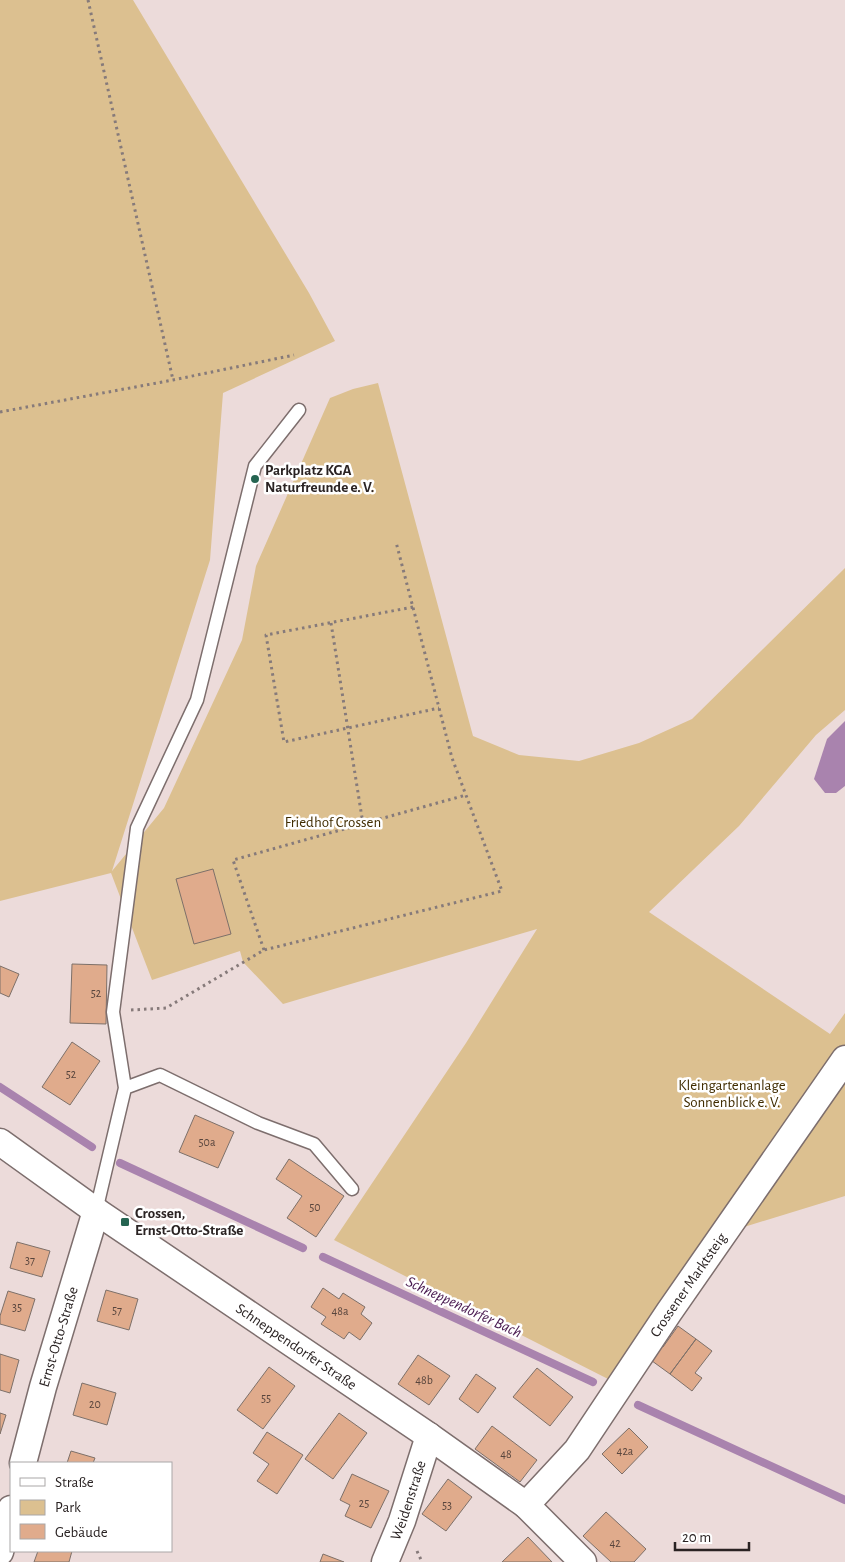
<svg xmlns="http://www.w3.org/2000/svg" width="845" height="1562" viewBox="0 0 845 1562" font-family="'Alegreya Sans',sans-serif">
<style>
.green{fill:#dcc090}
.water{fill:#a983ae}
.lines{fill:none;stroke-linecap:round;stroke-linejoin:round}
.stream{stroke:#a983ae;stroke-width:8}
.building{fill:#e0ab8c;stroke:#7d7069}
.lane-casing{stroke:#7d6e6d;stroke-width:15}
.street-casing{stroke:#7d6e6d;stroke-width:29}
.path{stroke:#867a7a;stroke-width:3;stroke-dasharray:2.5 4;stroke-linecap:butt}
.lane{stroke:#fff;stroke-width:12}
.street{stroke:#fff;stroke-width:26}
.poi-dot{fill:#256451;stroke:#fff;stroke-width:2}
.labels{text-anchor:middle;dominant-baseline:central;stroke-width:5;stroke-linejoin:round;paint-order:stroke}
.number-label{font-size:12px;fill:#58453d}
.poi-label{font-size:15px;font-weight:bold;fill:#2a2323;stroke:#fff;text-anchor:start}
.park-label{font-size:15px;fill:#402c00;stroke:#fff}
.street-label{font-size:15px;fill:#2a2323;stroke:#fff}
.water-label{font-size:16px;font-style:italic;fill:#48194f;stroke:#fff}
</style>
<rect width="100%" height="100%" fill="#ecdbda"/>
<!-- green -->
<path class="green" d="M0 0H133L309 293 335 341 223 393 210 560 112 871 164 808 242 640 256 566 330 398 353 389 378 383 473 736 519 755 579 761 639 743 692 719 845 568V710L816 735 739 826 649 912 830 1034 845 1013V1196L744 1227 612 1381 334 1240 466 1043 537 929 283 1004 243 962 240 951 152 980 111 873 0 901Z"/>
<!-- water -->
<path class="water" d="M845 721V786L836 793H825L814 779 827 739Z"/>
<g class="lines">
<!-- stream -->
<path class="stream" d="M0 1087 92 1147
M120 1163 303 1248
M323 1257 593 1382
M638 1405 845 1500"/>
</g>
<!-- building -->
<path class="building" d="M213 869 231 934 194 944 176 879Z
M72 964 107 965 106 1024 70 1023Z
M0 966 19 974 9 997 0 993Z
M72 1042 100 1061 70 1105 42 1087Z
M195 1115 234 1132 218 1168 179 1152Z
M289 1159 344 1196 316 1237 287 1218 302 1196 276 1179Z
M17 1242 50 1251 42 1277 10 1268Z
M323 1288 339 1299 343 1293 365 1307 361 1314 372 1323 360 1340 349 1332 344 1339 321 1324 326 1317 311 1307Z
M106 1290 138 1299 129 1330 97 1321Z
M8 1291 35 1299 25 1331 0 1324V1316Z
M678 1326 696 1339 670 1374 648 1358 658 1343 663 1347Z
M696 1339 712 1351 695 1373 702 1378 692 1391 670 1374Z
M0 1354 19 1360 10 1393 0 1390Z
M418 1355 450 1376 429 1405 398 1384Z
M269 1367 295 1386 263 1429 237 1410Z
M537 1368 573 1397 550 1426 513 1397Z
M476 1374 496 1388 478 1413 459 1399Z
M82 1383 116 1393 107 1425 73 1415Z
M0 1413 6 1415 0 1434Z
M339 1413 367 1433 333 1479 305 1459Z
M492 1426 537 1460 520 1482 475 1449Z
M629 1428 648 1447 622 1474 602 1454Z
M267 1432 303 1455 277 1494 257 1481 269 1464 253 1453Z
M71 1451 95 1458 93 1463H67Z
M352 1474 389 1491 371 1528 345 1516 350 1505 340 1500Z
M448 1479 472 1497 446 1531 422 1514Z
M606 1512 646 1549 634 1562H611L583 1536Z
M528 1537 552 1562H502Z
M38 1551H72L69 1562H34Z
M323 1554 344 1562H320Z"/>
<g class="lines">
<!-- lane casing -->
<g class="lane-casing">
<path id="lane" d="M125 1088 160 1075 258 1123 314 1144 352 1189
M96 1211 125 1088 113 1012 137 828 197 700 255 466 299 410"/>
</g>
<!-- street casing -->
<g class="street-casing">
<g id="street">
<path id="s1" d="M0 1142 96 1211 429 1436 526 1505 583 1562"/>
<path id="s2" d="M23 1463 43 1387 96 1211"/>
<path id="s3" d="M526 1505 577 1450 669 1312 845 1059"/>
<path d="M0 1552 11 1509"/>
<path id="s4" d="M385 1562 402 1521 429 1436"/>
</g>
</g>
<!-- path -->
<path class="path" d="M88 0 173 380
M0 412 173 380 294 355
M413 607 266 635 284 742 439 708
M331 623 363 824
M264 950 233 860 466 795
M131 1010 166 1008 264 950 502 891 452 758 396 542
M417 1551 422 1562"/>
<!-- lane -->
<use href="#lane" class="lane"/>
<!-- street -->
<use href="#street" class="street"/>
</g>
<!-- markers -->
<g class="poi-dot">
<circle cx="255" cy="479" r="5"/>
<rect x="120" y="1217" width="10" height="10" rx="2.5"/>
</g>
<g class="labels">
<!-- number labels -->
<g class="number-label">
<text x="96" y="993">52</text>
<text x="71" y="1074">52</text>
<text x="207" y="1142">50a</text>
<text x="315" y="1207">50</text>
<text x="30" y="1260">37</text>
<text x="17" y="1307">35</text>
<text x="117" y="1310">57</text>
<text x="340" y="1311">48a</text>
<text x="424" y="1380">48b</text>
<text x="266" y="1398">55</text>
<text x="95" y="1404">20</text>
<text x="625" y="1451">42a</text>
<text x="506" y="1454">48</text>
<text x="364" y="1503">25</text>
<text x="447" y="1505">53</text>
<text x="615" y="1543">42</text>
</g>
<!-- poi labels -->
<g class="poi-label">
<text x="265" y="470">Parkplatz KGA<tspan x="265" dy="17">Naturfreunde e. V.</tspan></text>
<text x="135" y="1213">Crossen,<tspan x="135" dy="17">Ernst-Otto-Straße</tspan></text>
</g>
<!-- park labels -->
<g class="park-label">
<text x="333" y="822">Friedhof Crossen</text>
<text x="732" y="1085">Kleingartenanlage<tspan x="732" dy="17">Sonnenblick e. V.</tspan></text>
</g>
<!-- street labels -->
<g class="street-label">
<text stroke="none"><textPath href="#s3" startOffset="274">Crossener Marktsteig</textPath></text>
<text stroke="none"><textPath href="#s2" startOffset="131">Ernst-Otto-Straße</textPath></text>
<text stroke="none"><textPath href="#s1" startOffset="360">Schneppendorfer Straße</textPath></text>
<text stroke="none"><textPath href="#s4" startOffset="66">Weidenstraße</textPath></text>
</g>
<!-- water labels -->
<g class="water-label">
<text transform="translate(464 1307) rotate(25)">Schneppendorfer Bach</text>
</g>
</g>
<!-- legend -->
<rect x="10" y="1462" width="162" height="90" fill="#ffffff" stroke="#aaa7a7"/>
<rect x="20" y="1478" width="25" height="8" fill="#ffffff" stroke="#aaa7a7"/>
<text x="55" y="1487" font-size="15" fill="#2a2323">Straße</text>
<rect x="20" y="1500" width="25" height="15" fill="#dcc090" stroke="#aaa7a7"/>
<text x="55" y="1512" font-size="15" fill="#2a2323">Park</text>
<rect x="20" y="1524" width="25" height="15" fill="#e0ab8c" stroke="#aaa7a7"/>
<text x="55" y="1537" font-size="15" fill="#2a2323">Gebäude</text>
<!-- scale -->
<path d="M675 1542v8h74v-8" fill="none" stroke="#2a2323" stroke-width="2.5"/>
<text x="682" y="1542" font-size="15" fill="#2a2323" stroke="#ffffff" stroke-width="4" paint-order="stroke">20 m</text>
</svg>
